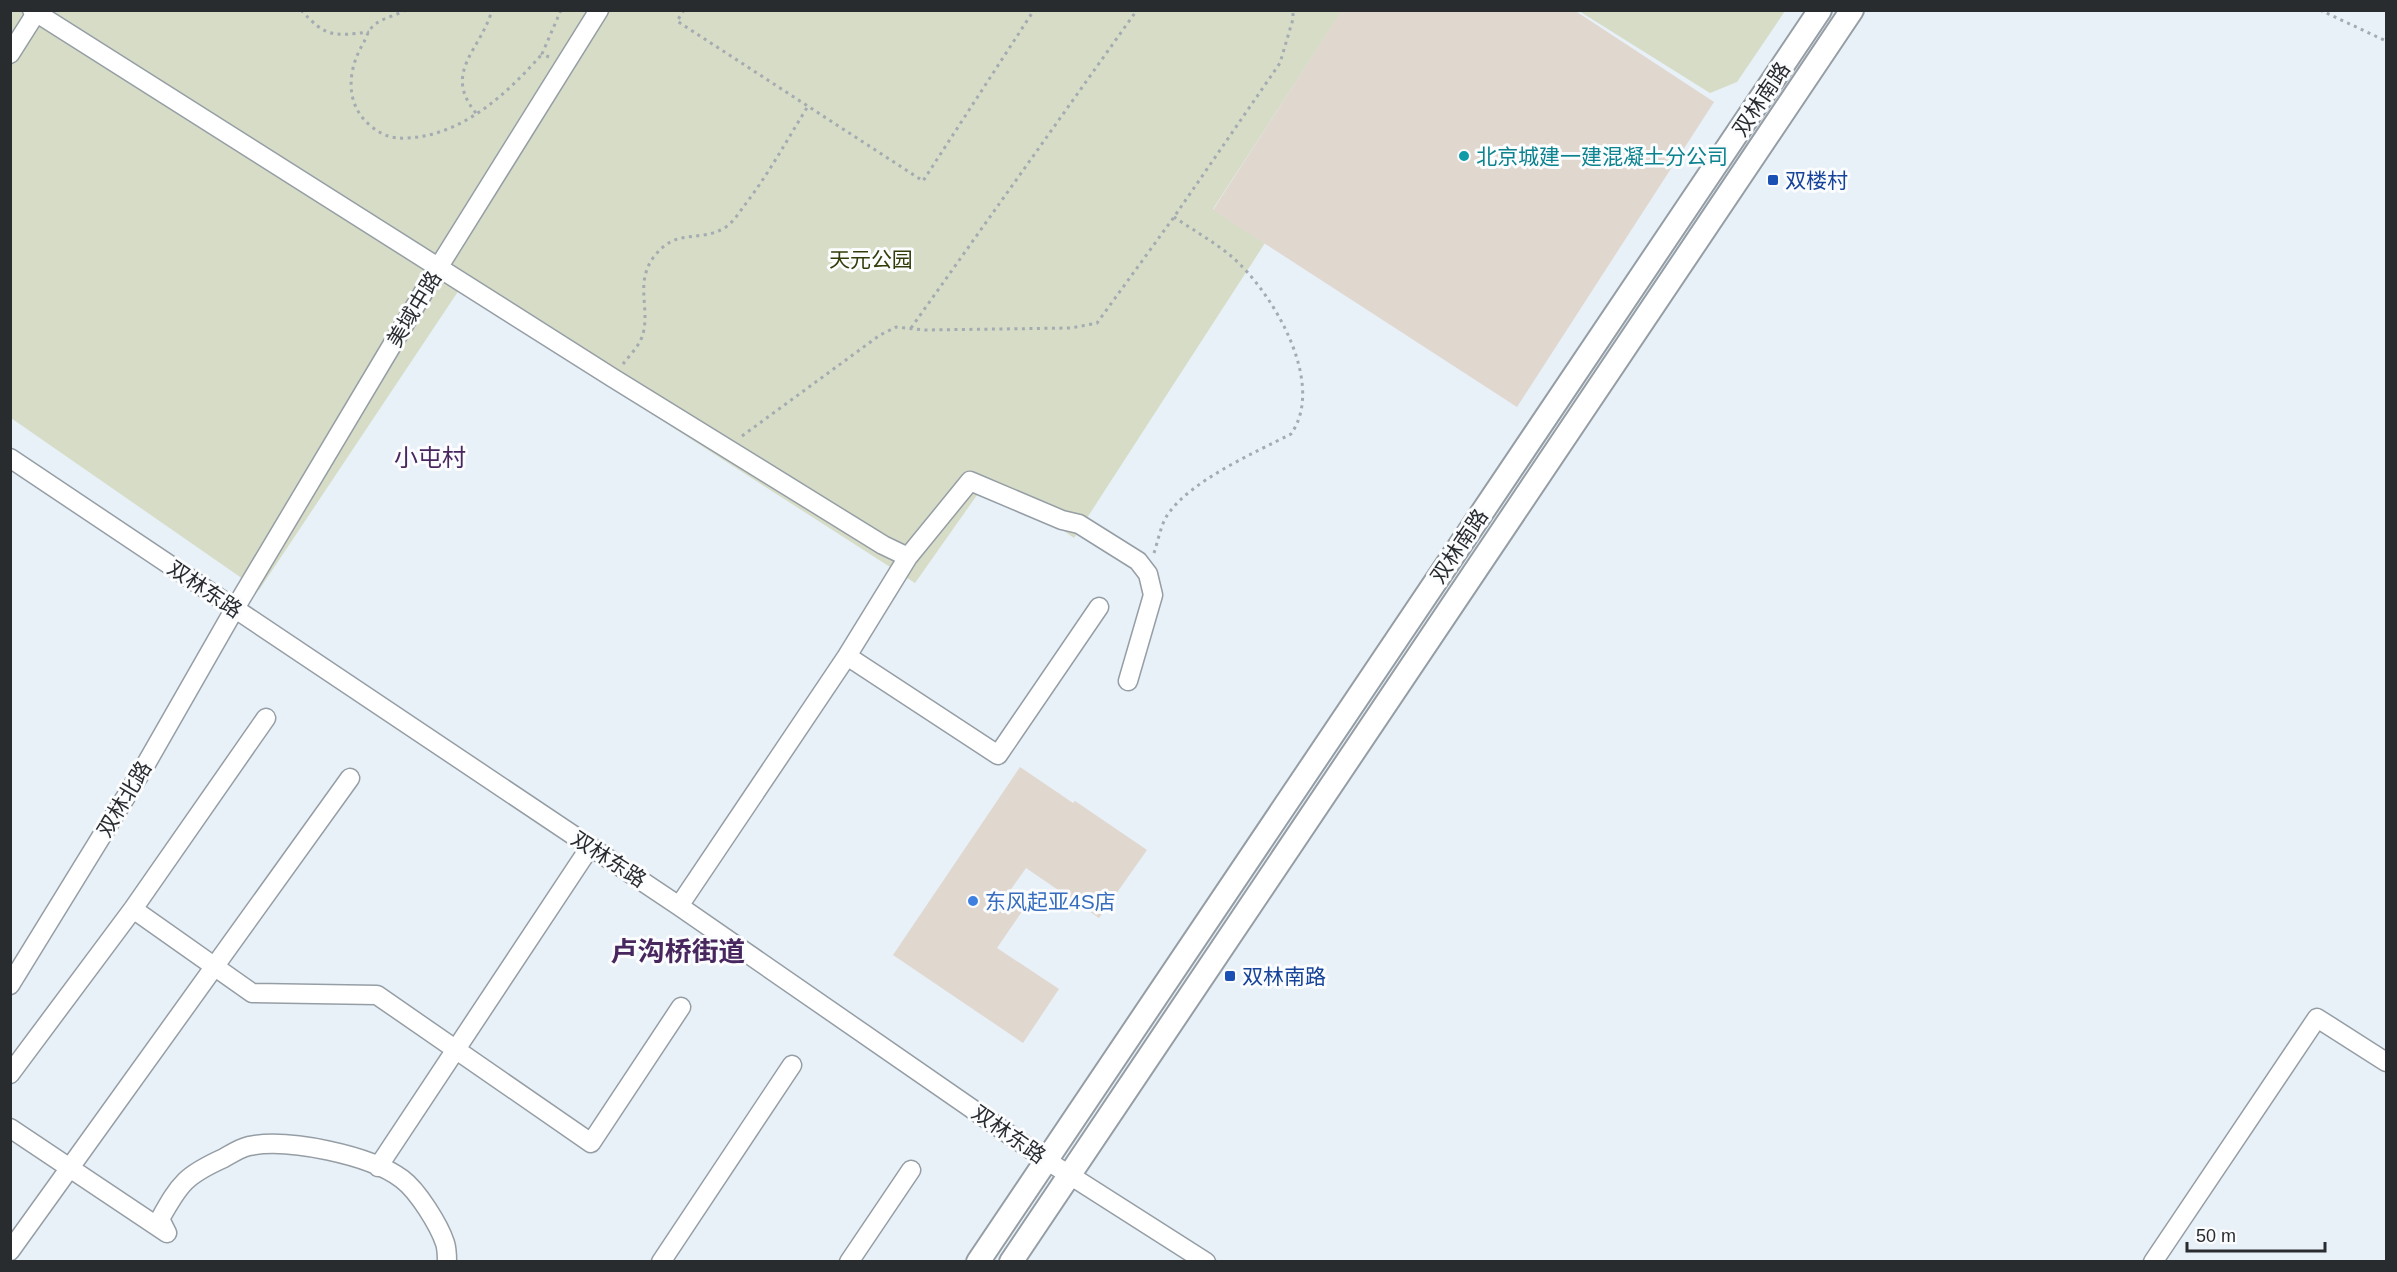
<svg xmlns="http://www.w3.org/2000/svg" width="2397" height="1272" viewBox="0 0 2397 1272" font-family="Helvetica,'Noto Sans SC',sans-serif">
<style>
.green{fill:#d6dcc6}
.building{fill:#e0d7cf}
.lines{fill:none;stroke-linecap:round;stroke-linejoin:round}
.minor-casing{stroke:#969ea5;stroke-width:21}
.tertiary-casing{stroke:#969ea5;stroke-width:26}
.path{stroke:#a4abb1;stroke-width:3;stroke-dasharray:3 4.5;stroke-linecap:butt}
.minor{stroke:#fff;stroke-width:18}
.tertiary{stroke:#fff;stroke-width:22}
.culture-dot{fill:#0f9aa8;stroke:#fbfcfe;stroke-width:2}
.transit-dot{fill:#1a4fb4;stroke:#fbfcfe;stroke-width:2}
.shop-dot{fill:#3f7fe0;stroke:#fbfcfe;stroke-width:2}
.labels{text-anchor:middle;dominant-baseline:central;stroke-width:6;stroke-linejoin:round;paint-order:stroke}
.street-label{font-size:21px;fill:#292c2f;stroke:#fbfcfe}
.culture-label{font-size:21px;fill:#0d838f;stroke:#fbfcfe;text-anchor:start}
.transit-label{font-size:21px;fill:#164399;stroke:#fbfcfe;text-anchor:start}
.park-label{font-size:21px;fill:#323b09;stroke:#fbfcfe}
.shop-label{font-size:21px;fill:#366cbe;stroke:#fbfcfe;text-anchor:start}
.quarter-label{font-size:24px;fill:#48265e;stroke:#fbfcfe}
.district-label{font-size:27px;font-weight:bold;fill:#48265e;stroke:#fbfcfe}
</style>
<rect width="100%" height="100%" fill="#e8f0f8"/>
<!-- green -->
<path class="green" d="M11 11H1342L1213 209 1265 243 1074 538 989 478 915 583 459 290 259 590 11 418Z
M1579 11H1785L1737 82 1710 93Z"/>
<!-- building -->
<path class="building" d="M1342 10H1574L1714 102 1517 407 1213 210Z
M1020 767 1073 803 1075 801 1147 850 1099 918 1026 868 1007 895 1025 907 997 948 1059 989 1023 1043 893 955Z"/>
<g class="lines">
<!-- minor casing -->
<g class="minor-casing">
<path id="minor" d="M32 10 613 378 883 545 908 557
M10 54 36 13
M10 458 679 906 1046 1160 1206 1262
M847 656 998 755 1099 607
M679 906 847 656 908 557 970 481 1062 520 1079 524 1138 561 1148 574 1153 595 1128 681
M133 909 252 993 377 995 591 1143 681 1007
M10 985 146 764 234 610 438 268 599 10
M10 1074 133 909 266 718
M10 1128 167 1233 160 1219C180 1183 186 1175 224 1158 231 1154 240 1148 249 1146 288 1138 370 1155 402 1179 418 1191 439 1225 445 1243 447 1249 447 1256 447 1262
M378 1167 590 847
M10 1251 350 778
M661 1262 792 1065
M849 1262 911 1170
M2153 1262 2317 1018 2386 1062"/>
</g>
<!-- tertiary casing -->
<g class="tertiary-casing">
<path id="tertiary" d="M978 1262 1820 10
M1011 1262 1852 10"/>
</g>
<!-- path -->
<path class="path" d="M301 10C326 38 334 36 369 32
M406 10C397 15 380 19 373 26 369 30 366 37 364 42 347 70 344 105 372 127 382 135 393 139 406 138 462 136 507 94 542 54
M684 10 677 21 923 181 1034 10
M2320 10 2386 41
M549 57 542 54 561 10
M476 113C442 72 481 50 492 10
M911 328 1137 10
M623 364C630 355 640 345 643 334 650 307 635 284 653 258 676 226 699 244 726 227 733 222 739 213 744 206 768 175 787 140 808 106
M742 436 880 335 896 327 925 330 1071 328 1097 323 1174 217 1280 63 1293 19V10
M1154 553C1158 541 1161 524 1168 514 1192 480 1254 453 1291 434 1327 383 1272 291 1231 256 1214 242 1193 230 1174 217"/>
<!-- minor -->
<use href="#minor" class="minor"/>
<!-- tertiary -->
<use href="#tertiary" class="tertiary"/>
</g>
<!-- markers -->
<circle class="culture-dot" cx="1464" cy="156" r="6"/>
<g class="transit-dot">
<rect x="1767" y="174" width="12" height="12" rx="3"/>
<rect x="1224" y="970" width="12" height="12" rx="3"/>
</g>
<circle class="shop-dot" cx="973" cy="901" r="6"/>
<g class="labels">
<!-- street labels -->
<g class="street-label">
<text transform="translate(1761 99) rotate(-56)">双林南路</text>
<text transform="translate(414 309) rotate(-59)">美域中路</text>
<text transform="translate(1459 546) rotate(-56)">双林南路</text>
<text transform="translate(205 589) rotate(34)">双林东路</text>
<text transform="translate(124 799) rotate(-59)">双林北路</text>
<text transform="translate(609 859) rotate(33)">双林东路</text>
<text transform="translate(1009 1134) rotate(35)">双林东路</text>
</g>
<!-- culture labels -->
<g class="culture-label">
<text x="1476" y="156">北京城建一建混凝土分公司</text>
</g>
<!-- transit labels -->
<g class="transit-label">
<text x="1785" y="180">双楼村</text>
<text x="1242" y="976">双林南路</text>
</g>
<!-- park labels -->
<g class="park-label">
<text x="871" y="259">天元公园</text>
</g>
<!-- shop labels -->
<g class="shop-label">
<text x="985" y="901">东风起亚4S店</text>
</g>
<!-- quarter labels -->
<g class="quarter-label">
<text x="430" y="457">小屯村</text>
</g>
<!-- district labels -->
<g class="district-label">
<text x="678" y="952">卢沟桥街道</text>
</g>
</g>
<!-- border -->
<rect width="2397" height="1272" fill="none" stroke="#292c2f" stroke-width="24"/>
<!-- scale -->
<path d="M2187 1242v9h138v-9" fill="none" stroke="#292c2f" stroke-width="3"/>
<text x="2196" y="1242" font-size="18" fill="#292c2f" stroke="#fbfcfe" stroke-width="4.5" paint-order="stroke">50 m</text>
</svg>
